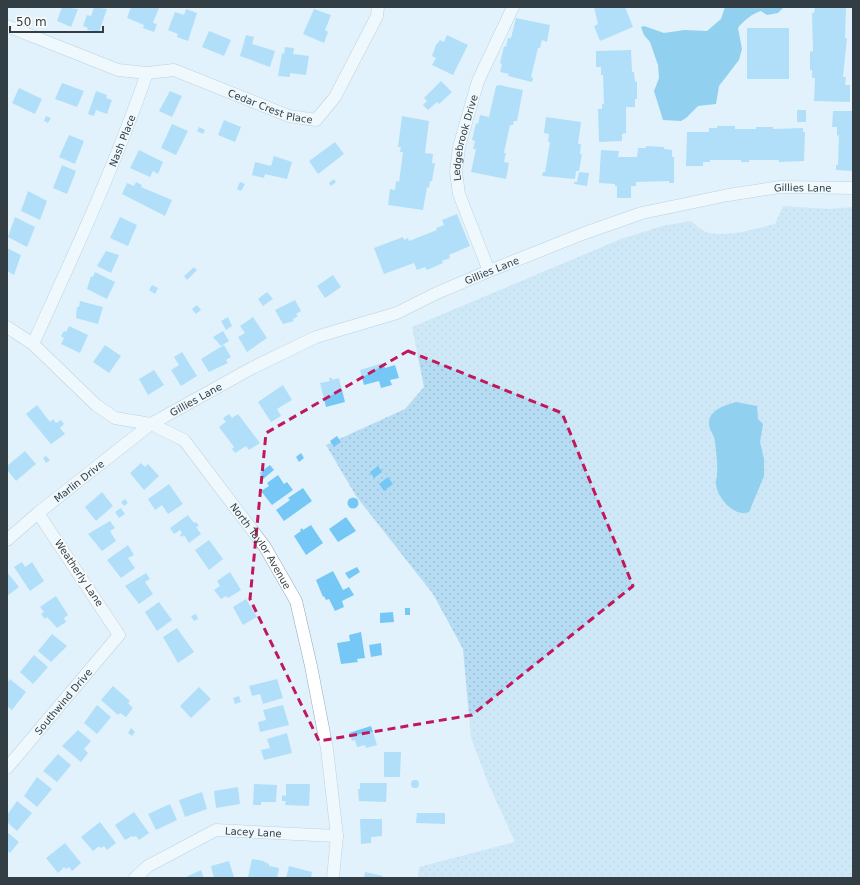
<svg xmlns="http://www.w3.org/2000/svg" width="860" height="885" viewBox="0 0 860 885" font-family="'DejaVu Sans',sans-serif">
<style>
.grass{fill:url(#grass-dots)}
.water{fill:#30a7de}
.building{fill:#75c8f5}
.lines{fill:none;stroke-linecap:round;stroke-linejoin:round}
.minor-casing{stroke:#8faaba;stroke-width:13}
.minor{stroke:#fff;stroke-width:12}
.marked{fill:none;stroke:#c2185b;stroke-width:3;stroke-dasharray:8 5;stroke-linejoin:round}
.labels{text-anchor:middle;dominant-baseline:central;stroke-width:3.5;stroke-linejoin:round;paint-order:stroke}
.street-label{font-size:10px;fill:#323e44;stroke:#fcfcfc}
</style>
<defs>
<pattern id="grass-dots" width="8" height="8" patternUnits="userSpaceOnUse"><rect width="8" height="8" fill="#b6dcf3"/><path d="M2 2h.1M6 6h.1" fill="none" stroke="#9dbed2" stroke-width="1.8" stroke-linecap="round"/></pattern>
</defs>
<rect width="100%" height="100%" fill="#e1f2fc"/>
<!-- grass -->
<path class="grass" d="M783 206 829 209 853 207V878H418L419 867 515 842 488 783 471 738 463 649 433 594 356 496 326 445 405 409 424 387 412 327 621 239 662 226 691 221C695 224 701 230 706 232 727 238 754 229 775 224Z"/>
<!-- water -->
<path class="water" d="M725 7H784L778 13 767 15 761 11C752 14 744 20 738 28L742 49 739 60 719 86 716 104 698 106 686 118 681 121 663 120 654 91 659 78 658 65 650 42 644 35 641 27 644 26 664 33 684 30 707 31 721 19Z
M736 402 757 406 758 419 763 424 760 442 764 459V476L749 512C735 518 717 498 716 484 715 481 717 478 717 475 718 464 716 452 715 441 714 434 708 429 709 421 711 409 726 405 736 402Z"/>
<!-- building -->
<path class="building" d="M62 7 78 9 71 27 57 21Z
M94 7 107 9 99 32 87 30 88 28 83 26 87 15 91 16Z
M131 7 159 8 153 23 157 24 154 32 143 28 144 25 127 18Z
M594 7H625L633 27 600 41 594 26 598 24Z
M815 7H846L845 38H847L843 77H846L845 85H850V102L814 101 815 78H812V70H810V52L813 51 812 13H814Z
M186 9 197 13 188 41 177 37 178 34 168 30 175 12 184 15Z
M314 9 331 15 325 30 328 32 324 43 303 34Z
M516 18 550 25 547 42 542 40 540 48H538L531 77 533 78 532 82 508 76 509 74 500 72 502 64 500 63 504 46 506 47 508 38H511Z
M747 28H789V79H747Z
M209 31 231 40 224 56 202 47Z
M246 35 254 37 252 44 275 51 270 67 240 56Z
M447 35 468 45 453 75 432 65 436 58 432 56 436 45 440 40 444 42Z
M285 47 294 48 293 54 309 56 306 75 290 73V77L278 76 282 53 284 54Z
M631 50 632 72H634L635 82 637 81V99H635V107H626V133L622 134V141L599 142 598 109H602V104H604L603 75H601V67H596V51Z
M441 81 452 92 439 104 437 102 428 110 423 105 427 101 424 98Z
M62 83 84 91 77 107 55 99Z
M499 85 523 90 517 121H514L513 125H510L504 153H506L504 162 509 163 506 179 471 172 476 149H473L475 141 472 140 476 123 478 124 480 115 489 117 496 86Z
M19 88 42 99 35 114 12 103Z
M96 91 107 95 106 98 112 100 107 114 96 110 94 116 88 114Z
M170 91 182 96 172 117 159 111Z
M797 110H806V122H797Z
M833 111H853V171L836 170V165H838L839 135 837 136V127H832Z
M46 116 51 118 48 123 44 121Z
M402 116 429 121 425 153 433 154 432 163H435L432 181H430L429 188 427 187 423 210 388 205 390 189 395 190 396 181 399 182 403 152H400L401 147H398Z
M546 117 581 122 578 144H581L580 154H582L579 171H576L575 179 542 176 543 172H545L550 142H548L549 134 544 133Z
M224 120 241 127 235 142 218 135Z
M172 124 188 131 176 155 161 148Z
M717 126H735V129H756V127H773V129L803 128V132H805L804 161 779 162V160H749V162H741V160H710V162H703V166H686L687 132H709V128H717Z
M199 127 205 130 203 134 197 131Z
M69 135 84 141 75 164 59 157Z
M335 142 344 154 318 174 309 161Z
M646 146 664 147V149L672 150V157H674V183H669V181L636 182V186H631V198H617V186H615V184L599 183 601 150 619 151 618 157H637L638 148H646Z
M139 150 163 162 158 174 153 171 150 177 130 168Z
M274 156 292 162 287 179 265 174 264 178 252 175 255 162 271 166Z
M62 165 76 171 67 194 53 188Z
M579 172 589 173 587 186 574 184V182H577Z
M334 179 336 182 331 186 329 183Z
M136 182 142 185 141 187 172 200 165 216 122 194 127 183 134 186Z
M240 182 245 184 241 191 237 189Z
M28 191 47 201 40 220 21 211Z
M457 214 470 246 449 255 450 258 442 261 443 263 427 270 425 267 417 270 414 263 384 274 374 248 403 237 404 240 408 238 409 241 437 230 436 228 444 225 442 220Z
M15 217 35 227 27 247 8 237Z
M120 217 137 225 128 246 110 238Z
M7 248 21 255 14 275 7 271Z
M106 251 119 255 111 273 97 266Z
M194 267 197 270 187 280 184 276Z
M95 272 115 282 107 299 87 289 91 276 93 277Z
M333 275 341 287 325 298 317 286Z
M152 285 158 288 155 294 149 290Z
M267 292 273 299 263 306 258 299Z
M295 300 301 311 296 314 298 316 293 319 294 321 283 324 275 310Z
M80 301 103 307 98 324 76 318 77 307H79Z
M197 305 201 310 196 314 192 309Z
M228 317 232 326 226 330 221 321Z
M253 317 267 338 247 352 238 337 245 333 240 326Z
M69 326 88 335 80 353 61 344 64 338 61 336 64 331 66 332Z
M223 331 229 341 221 346 213 337Z
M105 345 121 356 109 373 93 362Z
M224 345 231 357 226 360 228 363 209 372 201 359Z
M182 352 197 376 181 386 171 370 179 365 174 357Z
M383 363 385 368 395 365 399 378 390 380 392 385 381 388 379 381 364 385 360 370Z
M154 370 164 385 148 395 139 379Z
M329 378H332V380L339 378 345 402 326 407 320 383 330 381Z
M283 385 292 400 277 409 281 416 271 422 258 402Z
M37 405 50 422 53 419 56 423 61 420 64 424 60 428 65 434 51 444 26 414Z
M229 414 232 418 238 414 260 443 249 450 246 446 235 453 232 449 234 447 219 427 226 422 223 418Z
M337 436 341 442 334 447 330 441Z
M25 451 36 464 16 481 7 470V466Z
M301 453 304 458 299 462 296 457Z
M46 456 50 460 46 463 43 458Z
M141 463 145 467 148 464 159 476 144 490 130 473Z
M270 465 274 470 263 479 259 473Z
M378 466 382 472 374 478 370 472Z
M278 475 284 484 287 482 293 490 272 505 261 491 269 486 267 483Z
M388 477 393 484 384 491 379 484Z
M169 484 183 504 168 514 162 505 155 510 148 499Z
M303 488 312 501 284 521 276 510 290 500 288 498Z
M102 492 113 506 96 521 85 507Z
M347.5 503a5.5 5.5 0 1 1 11 0a5.5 5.5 0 1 1-11 0Z
M125 499 128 503 124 506 121 502Z
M121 508 125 514 119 518 115 512Z
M188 515 194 523 196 522 199 526 196 527 201 534 189 543 184 535 182 537 180 535 182 533 180 530 174 534 170 528Z
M346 517 356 531 338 542 329 529Z
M110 521 115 528 110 531 116 541 102 551 88 534Z
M311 525 323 543 306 555 294 536 301 531 300 530 302 528 303 530Z
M209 540 223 559 209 570 195 550Z
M128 545 134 555 128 558 135 568 121 578 107 560Z
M22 562 25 567 32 562 44 581 30 591 14 567Z
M357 567 360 572 349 579 345 573Z
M333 571 343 590 349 587 354 595 342 601 344 607 335 611 329 599 326 600 324 596 323 597 316 580Z
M7 572 19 587 7 596Z
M230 572 241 590 228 598 226 596 221 599 214 590 220 586 217 581Z
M146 573 150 579 145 582 153 594 139 604 125 586Z
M56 596 68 615 64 618 66 622 57 628 47 617 45 619 41 614 44 612 40 607Z
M246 599 257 617 243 625 233 607Z
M159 602 172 620 157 631 145 612Z
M405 608H410V615H405Z
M393 612 394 622 380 623V613Z
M196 614 198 619 194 621 191 616Z
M177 628 194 652 178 663 163 637Z
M361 632 365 658 357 659 358 662 341 664 337 643 350 641 349 635Z
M52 634 67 646 51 662 38 651Z
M381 643 382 655 371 657 369 645Z
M34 655 48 667 33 684 20 672Z
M10 679 26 692 12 710 7 706V683Z
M277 679 283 698 263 704 260 694 252 696 249 686Z
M113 686 130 701 128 703 133 708 126 717 120 713 118 715 101 700Z
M199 687 211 699 191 718 180 706Z
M239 696 241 702 235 704 233 698Z
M97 705 111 717 97 734 84 723Z
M283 705 289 725 260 732 258 722 266 720 263 710Z
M371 726 377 745 366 748 365 745 357 747 355 740 352 741 349 733Z
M131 728 135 732 132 736 128 733Z
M78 730 91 741 84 749 88 753 81 762 62 746Z
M287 733 292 753 264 760 261 750 270 748 267 739Z
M384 752H401L400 777H384Z
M58 754 71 765 57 782 43 771Z
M37 777 52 789 37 807 24 796Z
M411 784a4 4 0 1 1 8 0a4 4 0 1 1-8 0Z
M360 783H387L386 802 359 801 358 789H360Z
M254 784 277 785 276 802H261V805H253Z
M286 784H310L309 806 285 805 286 801H282V795L286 796Z
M238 787 240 804 216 808 214 791Z
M202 792 207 809 185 817 179 800Z
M17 801 32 813 17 831 7 822V815Z
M170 804 177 820 156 830 148 814Z
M134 812 149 833 139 840 136 836 133 837 132 836 125 840 115 825Z
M417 813H445V824L416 823Z
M360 819H382V836L371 837V843L361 844Z
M100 822 116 843 107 850 104 846 101 848 99 846 93 851 81 837Z
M7 832 19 842 10 853 7 851Z
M65 843 81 863 72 871 69 867 66 869 64 867 58 873 46 858Z
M252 859 263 861 269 864V866L279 868 277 878 248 877Z
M229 861 234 877 214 878 211 866Z
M289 866 312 872 311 878H286Z
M201 870 204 878H184Z
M365 872 383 876 382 878H364Z"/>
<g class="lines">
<!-- minor casing -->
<g class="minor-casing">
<g id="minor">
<path id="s1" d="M7 26 118 70 147 73 174 70 289 116 316 120 335 97 377 16 378 7"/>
<path id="s2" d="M489 271 459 194 456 172 459 147 478 81 513 7"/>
<path id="s3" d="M7 327 33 344 96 405 115 418 151 424 184 440 265 547 296 601 311 666 327 749 337 836 333 878"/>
<path id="s4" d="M33 344C74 254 115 166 147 73"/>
<path id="s5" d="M7 540 38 513 151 424 252 368 316 337 397 313 437 293 489 271 582 234 642 213 728 195 780 187 853 188"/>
<path id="s6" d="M7 768 119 635 38 513"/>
<path id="s7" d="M135 878 148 866 216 830 337 836"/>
</g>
</g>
<!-- minor -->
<use href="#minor" class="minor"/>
</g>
<!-- marked area -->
<path d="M0 0H860V885H0ZM408 351 562 413 633 586 472 715 319 741 250 599 266 433Z" fill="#e1f2fc" fill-opacity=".55" fill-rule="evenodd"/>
<path class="marked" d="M408 351 562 413 633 586 472 715 319 741 250 599 266 433Z"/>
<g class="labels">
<!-- street labels -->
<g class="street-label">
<text stroke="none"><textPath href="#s1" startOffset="279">Cedar Crest Place</textPath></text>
<text stroke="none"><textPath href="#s2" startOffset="140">Ledgebrook Drive</textPath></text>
<text stroke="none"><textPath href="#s4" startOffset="222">Nash Place</textPath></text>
<text stroke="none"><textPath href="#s5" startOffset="884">Gillies Lane</textPath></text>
<text stroke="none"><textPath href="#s5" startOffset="560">Gillies Lane</textPath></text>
<text stroke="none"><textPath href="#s5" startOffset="236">Gillies Lane</textPath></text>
<text stroke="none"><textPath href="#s5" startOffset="93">Marlin Drive</textPath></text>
<text stroke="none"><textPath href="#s3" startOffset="346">North Taylor Avenue</textPath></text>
<text transform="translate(79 573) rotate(56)">Weatherly Lane</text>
<text stroke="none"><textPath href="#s6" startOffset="87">Southwind Drive</textPath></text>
<text stroke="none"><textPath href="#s7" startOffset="132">Lacey Lane</textPath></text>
</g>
</g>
<!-- border -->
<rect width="860" height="885" fill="none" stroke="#323e44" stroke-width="16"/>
<!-- scale -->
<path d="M10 26v6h93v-6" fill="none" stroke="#323e44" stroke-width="2"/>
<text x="16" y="26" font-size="12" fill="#323e44" stroke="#fcfcfc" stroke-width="3" paint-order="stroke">50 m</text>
</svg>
